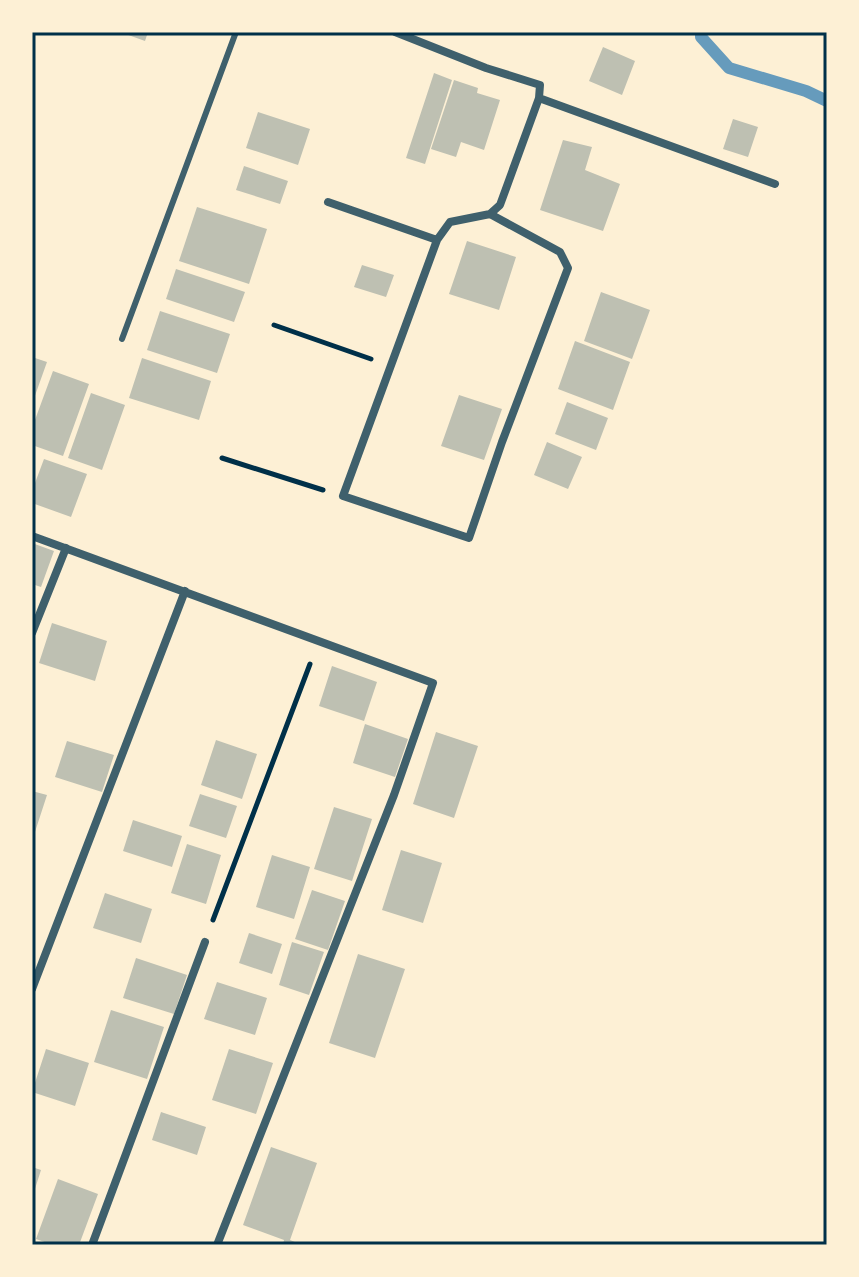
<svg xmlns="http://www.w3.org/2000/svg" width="859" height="1277" viewBox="0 0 859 1277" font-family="'Fira Sans Condensed',sans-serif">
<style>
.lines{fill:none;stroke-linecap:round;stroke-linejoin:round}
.stream{stroke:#669bbc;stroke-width:12}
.building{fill:#bec0b2}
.path{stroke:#003049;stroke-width:5}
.service{stroke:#3f606c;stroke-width:6}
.minor{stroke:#3f606c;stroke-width:8}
.neatline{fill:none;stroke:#003049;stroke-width:3}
</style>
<rect width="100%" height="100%" fill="#fdf0d5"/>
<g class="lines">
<!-- stream -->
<path class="stream" d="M701 32V37L729 68 806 91 827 101"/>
</g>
<!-- building -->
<path class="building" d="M120 32H148L145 41Z
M603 47 635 61 622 95 589 81Z
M434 73 452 80 425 164 406 158Z
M454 80 478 88 477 93 500 100 484 150 461 142 456 157 431 149Z
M258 112 310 129 298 165 246 148Z
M733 119 758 127 748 157 723 149Z
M563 140 592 147 585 170 620 184 603 231 540 210Z
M244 166 288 181 280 204 236 190Z
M197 207 267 229 249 284 179 261Z
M467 241 516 257 499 310 449 294Z
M362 265 394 275 386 297 354 287Z
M176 269 245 292 234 322 166 299Z
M601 292 650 310 632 359 584 341Z
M160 311 230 334 217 373 147 350Z
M575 341 630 362 613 410 558 389Z
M32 357 47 362 32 404Z
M142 358 211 381 199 420 129 398Z
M53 371 89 384 63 456 32 445V428Z
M91 393 125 405 102 470 68 458Z
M459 395 502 409 484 460 441 446Z
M567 402 608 418 596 450 555 434Z
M547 442 582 457 568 489 534 475Z
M44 459 87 474 71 517 32 503V491Z
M32 543 54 551 41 587 32 584Z
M52 623 107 641 95 681 39 663Z
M332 666 377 682 364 721 319 706Z
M365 724 408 739 395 777 353 763Z
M436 732 478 746 454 818 413 804Z
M216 740 257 754 242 799 201 785Z
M67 741 114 755 102 792 55 777Z
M32 791 47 795 33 838H32Z
M200 794 237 806 226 838 189 826Z
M334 807 372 819 352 881 314 869Z
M133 820 182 836 172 867 123 851Z
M187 844 221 855 206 904 171 893Z
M401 850 442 863 423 923 382 910Z
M272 855 310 867 294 919 256 907Z
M312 890 345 901 328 950 295 939Z
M105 893 152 909 141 943 93 928Z
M249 933 282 944 272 974 239 963Z
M292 942 324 952 309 995 279 985Z
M358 954 405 969 375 1058 329 1043Z
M136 958 187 975 174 1014 123 998Z
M217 982 267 998 255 1035 204 1019Z
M111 1010 164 1027 147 1079 94 1062Z
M46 1049 89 1063 75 1106 32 1092Z
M229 1049 273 1063 256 1114 212 1100Z
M161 1112 206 1127 197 1155 152 1140Z
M271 1147 317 1163 290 1240 302 1245H283L284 1240 243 1225Z
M32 1167 41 1170 33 1195H32Z
M58 1179 98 1194 79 1245H53L36 1239Z"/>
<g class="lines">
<!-- path -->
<path class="path" d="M274 325 371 359
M222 458 323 490
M213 920 310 664"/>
<!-- service -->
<path class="service" d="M122 339 236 32"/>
<!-- minor -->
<path class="minor" d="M395 32 486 68 540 85 539 98 500 205 490 214 450 222 437 240 343 496 469 538 502 442 568 268 560 252 490 214
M539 98 775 184
M328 202 437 240
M32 536 433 683 394 795 217 1245
M32 633 66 548
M32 989 185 591
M92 1245 205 942"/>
</g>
<!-- border -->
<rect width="859" height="1277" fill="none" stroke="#fdf0d5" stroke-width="68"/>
<rect x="34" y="34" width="791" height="1209" class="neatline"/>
</svg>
